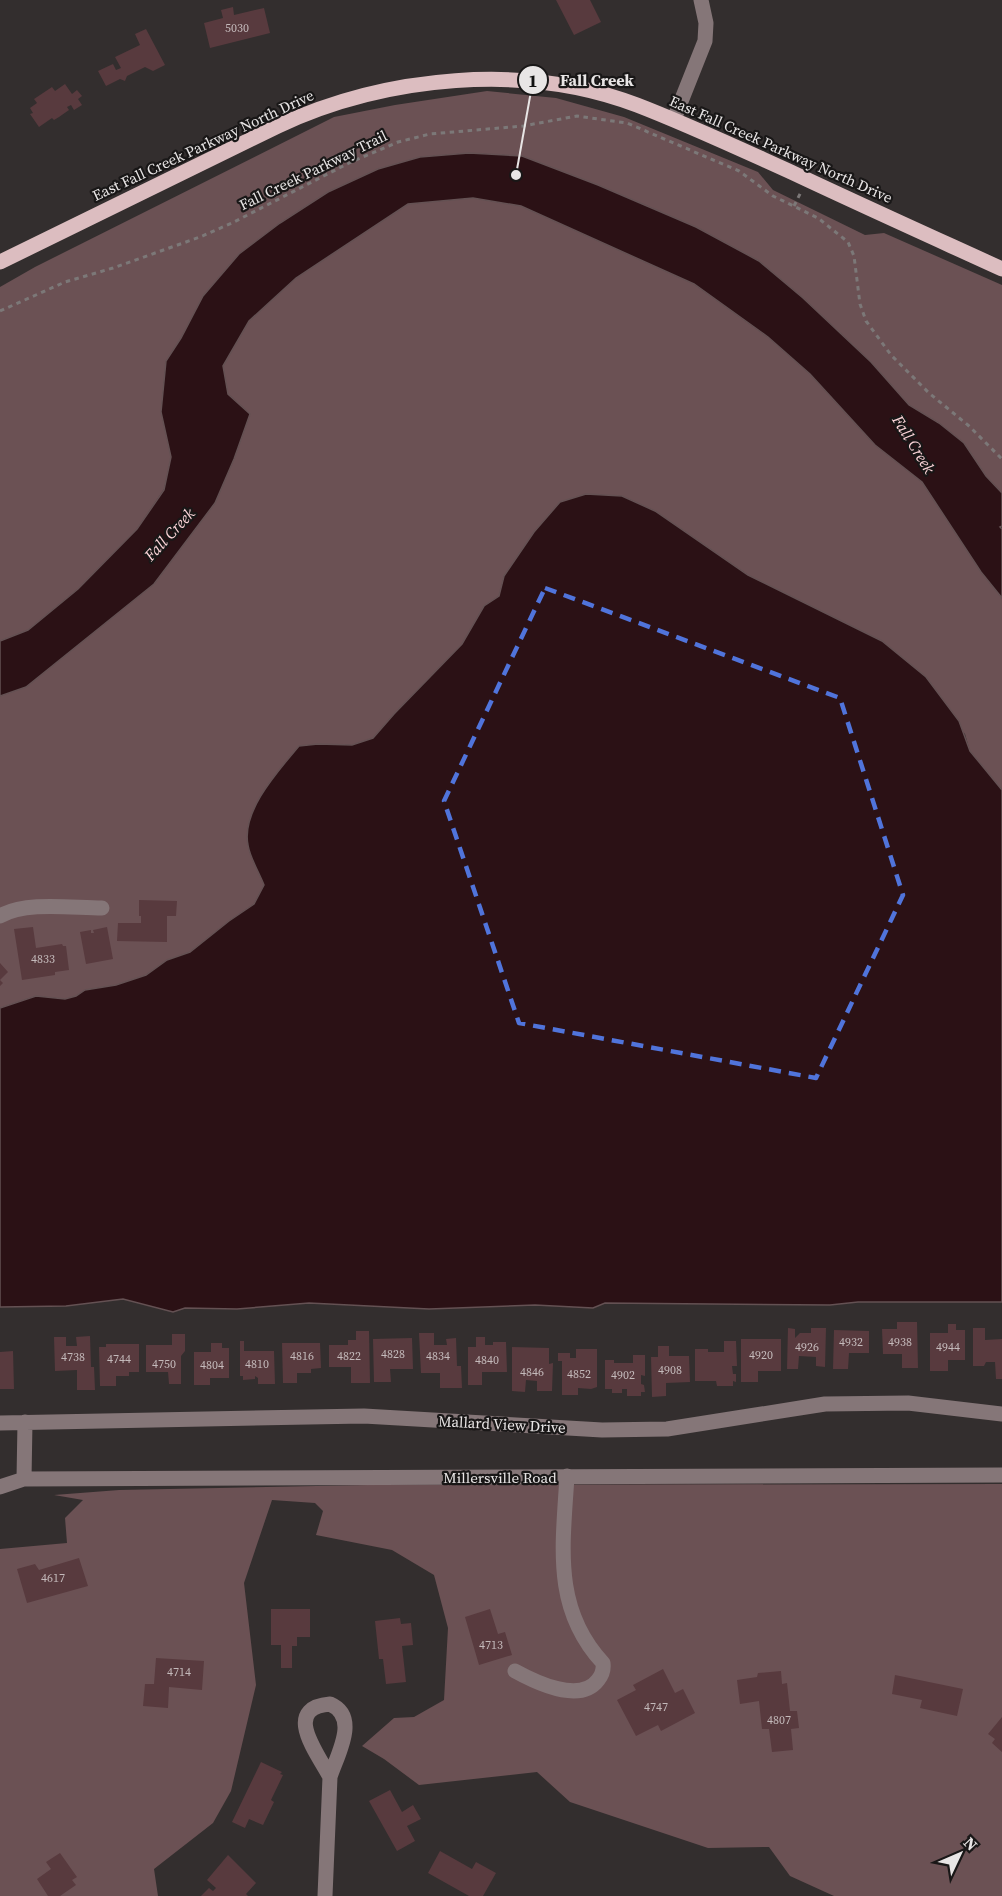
<svg xmlns="http://www.w3.org/2000/svg" width="1002" height="1896" viewBox="0 0 1002 1896" font-family="'Source Serif 4',serif">
<style>
.green{fill:#6b5154}
.water{fill:#2b1115;stroke:#645153;stroke-width:1.5}
.building{fill:#583a3e}
.lines{fill:none;stroke-linecap:round;stroke-linejoin:round}
.path{stroke:#7c7878;stroke-width:3;stroke-dasharray:4.5 4.5;stroke-linecap:butt}
.minor{stroke:#857678;stroke-width:15}
.major{stroke:#dcbdc0;stroke-width:15}
.marked{fill:none;stroke:#5074db;stroke-width:4.5;stroke-dasharray:12 8;stroke-linejoin:round}
.labels{text-anchor:middle;dominant-baseline:central;stroke-width:4.5;stroke-linejoin:round;paint-order:stroke}
.number-label{font-size:12px;fill:#c4babb}
.street-label{font-size:15px;fill:#e8e5e5;stroke:#191717}
.water-label{font-size:16px;font-style:italic;fill:#fcd5d9;stroke:#191717}
.leader{fill:none;stroke:#e8e5e5;stroke-width:2}
.callout-dot{fill:#e8e5e5;stroke:#191717;stroke-width:2}
.mark-label{font-size:18px;text-anchor:middle;font-weight:bold;fill:#111}
.callout-label{font-size:16px;text-anchor:middle;font-weight:bold;fill:#e8e5e5;stroke:#191717;stroke-width:4.5;stroke-linejoin:round;paint-order:stroke}
</style>
<rect width="100%" height="100%" fill="#332e2e"/>
<!-- green -->
<path class="green" d="M487 91 556 98 624 117 758 172 773 190 865 235 884 233 1002 285V493L986 476 964 443 939 423 909 405 871 362 803 298 759 261 648 206 522 156 469 153 420 157 378 169 328 192 280 223 239 254 166 361 161 412 171 457 164 489 137 529 78 589 28 630 0 641V287L35 267 334 117 395 105Z
M473 198 521 206 694 284 768 337 810 374 875 445 922 482 981 572 1002 598V790L970 751 965 734 882 641 748 575 655 511 622 496 586 494 504 576 499 596 484 606 462 644 394 714 373 738 352 745 318 744 264 885 254 904 229 921 190 952 167 960 146 975 116 985 85 990 76 996 65 999 36 996 0 1008V696L26 687 154 584 215 503 234 459 250 414 228 394 223 366 249 321 296 278 353 239 408 204Z
M1002 1484V1896H834L790 1876 769 1847 708 1848 570 1802 537 1772 419 1785 384 1759 362 1746 394 1718 414 1717 444 1700 448 1628 434 1575 392 1550 316 1535 323 1511 315 1503 272 1500 244 1583 256 1685 231 1791 213 1823 154 1869 158 1896H0V1549L67 1543 65 1518 83 1500 54 1495 119 1490 367 1485Z"/>
<!-- water -->
<path class="water" d="M469 153 522 156 598 185 696 227 759 261 803 298 871 362 909 405 939 423 964 443 986 476 1002 493V526L1000 527 1002 529V598L981 572 922 482 875 445 810 374 768 337 694 284 521 206 473 198 408 204 296 278 249 321 223 366 228 394 250 414 234 459 215 503 154 584 26 687 0 696V641L28 630 78 589 137 529 164 490 171 457 161 412 166 361 181 338 203 296 239 254 280 223 328 192 378 169 420 157Z
M586 494 622 496 655 511 748 575 882 641 926 677 959 721 970 751 1002 790V1302H858L830 1305 605 1303 593 1308 535 1305 429 1309 309 1303 237 1309 185 1308 173 1312 123 1299 66 1306 0 1307V1008L36 996 65 999 76 996 85 990 116 985 146 975 167 960 190 952 229 921 254 904 264 885C259 872 250 858 248 845 241 811 279 770 299 746L318 744 352 745 373 738 394 714 462 644 484 606 499 596 504 576 534 532 560 502Z"/>
<!-- building -->
<path class="building" d="M556 0H590L601 22 574 35Z
M233 7 234 15 264 8 270 33 210 48 204 23 223 18 221 10Z
M146 29 165 65 153 71 145 67 127 76 125 81 120 79 106 86 98 71 113 64 116 70 121 68 115 57 140 45 135 34Z
M65 84 72 94 77 90 82 96 78 99 82 105 74 110 71 105 67 107 69 110 59 117 54 120 52 118 39 127 30 114 33 113 30 108 37 103 34 99 52 87 55 91Z
M139 900 177 901 176 916H167V942L117 941 118 923H141V916H139Z
M33 927 36 948 62 944 63 946H66L69 970 55 972V975L22 980 14 929Z
M107 927 113 959 86 964 80 932 91 930V933H94L93 930Z
M0 963 8 972 0 980 3 983 0 986Z
M897 1322H917L918 1368H902V1354H883L882 1329H897Z
M948 1324H956V1330H965V1360H948V1371H930V1333H948Z
M788 1328 795 1329V1338L800 1333H811V1328H826L825 1367 816 1366V1357L799 1356 798 1369H787Z
M973 1328H985V1340L1002 1339V1379H996L995 1362H986L984 1366H973Z
M834 1330 869 1331V1353H849L848 1369H833Z
M356 1331H369L370 1383H351V1367H329V1345H348V1340H356Z
M419 1333H434V1345H447L446 1339 456 1338 457 1366H461L462 1388H440V1373H421Z
M172 1334H185V1351L181 1356V1384H169L168 1372H146V1345H172Z
M90 1336 91 1367H94L95 1390H77V1370L55 1371 54 1337H66V1346H77L76 1337Z
M476 1337H485V1345H493V1342H506L507 1372H482V1385H468V1347H476Z
M412 1338 413 1369H390L391 1382H374L373 1339Z
M741 1339H781V1371H758V1382H741Z
M240 1341H244V1351H274L275 1384H258V1378L255 1376V1379L243 1380V1376H240Z
M724 1341H736L737 1366H732L733 1374H736V1382L733 1381V1386H717L716 1381H695V1349H708V1352H724Z
M211 1343H222V1348H229V1378H210V1385H194V1352H211Z
M282 1343H320L321 1368 311 1369V1373H297V1383H283Z
M106 1344H139V1372H129V1376H116V1386H100L99 1347H106Z
M658 1346H669V1356H689L690 1382 666 1383V1396L652 1397 651 1357H658Z
M512 1347 549 1348V1364L553 1363 552 1391H537V1381L526 1380 525 1392 512 1391Z
M576 1349H597V1387L591 1389 578 1388V1395H562V1361H558V1353H570V1358H576Z
M13 1351 14 1389H0V1352Z
M633 1355H645V1376L641 1375V1384L644 1385 645 1392H641V1396H627V1389H622V1393H612V1389H605V1360H614V1363H633Z
M79 1558 88 1586 27 1603 17 1569 35 1564 39 1570Z
M271 1609H310V1637H297V1646H292V1668H281V1645H271Z
M490 1609 498 1634 505 1632 512 1655 479 1665 465 1617Z
M400 1618 401 1624 411 1623 413 1645 402 1646 406 1682 386 1684 383 1659H379L375 1621Z
M156 1658 204 1661 202 1690 169 1687 168 1708 143 1706 145 1684H154Z
M663 1669 675 1693 683 1689 695 1713 661 1731 658 1725 636 1736 617 1700 636 1690 633 1685Z
M781 1671 782 1684 787 1683 790 1711H797L799 1728 791 1729 793 1750 772 1752 769 1729H762L759 1701 740 1704 737 1680 757 1677 758 1673Z
M895 1675 963 1689 957 1716 920 1708 922 1700 892 1694Z
M1002 1717V1752L992 1743 995 1739 988 1734Z
M261 1762 282 1772 280 1774 283 1775 271 1800 274 1802 263 1825 249 1819 245 1828 232 1822Z
M390 1790 402 1812 413 1805 421 1819 407 1826 415 1841 397 1851 369 1801Z
M440 1851 472 1869 476 1862 496 1873 483 1896H469L428 1873Z
M60 1853 77 1877 72 1880 76 1885 60 1896H48L37 1879 51 1869 46 1862Z
M228 1855 256 1883 246 1894 248 1896H201L209 1888 213 1891 216 1888 207 1880Z"/>
<g class="lines">
<!-- path -->
<path class="path" d="M794 206 801 192
M0 311 65 282 113 268 200 237 232 223 351 162 398 142 430 134 523 126 577 116 627 123 739 171 773 196 818 218 848 242 854 256 860 304 866 321 891 355 929 393 969 426 1002 459"/>
<!-- minor -->
<path class="minor" d="M674 119 705 41 706 23 701 0
M0 916C26 901 72 908 102 908
M0 1423 364 1416 602 1430 667 1429 825 1404 908 1403 1002 1414
M24 1479 25 1422
M0 1487 24 1479 1002 1475
M515 1671C535 1682 580 1704 598 1680 602 1675 604 1670 603 1663 552 1608 563 1545 567 1476
M330 1704C360 1717 337 1755 330 1777 318 1754 281 1708 330 1704Z
M325 1896 330 1777"/>
<!-- major -->
<path class="major" d="M0 262 278 126C385 76 525 62 637 105 689 125 740 149 791 172 861 205 932 237 1002 269"/>
</g>
<!-- marked area -->
<path class="marked" d="M545 588 840 698 903 895 816 1078 519 1023 444 801Z"/>
<g class="labels">
<!-- number labels -->
<g class="number-label">
<text x="237" y="28">5030</text>
<text x="43" y="959">4833</text>
<text x="851" y="1342">4932</text>
<text x="900" y="1342">4938</text>
<text x="807" y="1347">4926</text>
<text x="948" y="1347">4944</text>
<text x="393" y="1354">4828</text>
<text x="761" y="1355">4920</text>
<text x="302" y="1356">4816</text>
<text x="349" y="1356">4822</text>
<text x="438" y="1356">4834</text>
<text x="73" y="1357">4738</text>
<text x="119" y="1359">4744</text>
<text x="487" y="1360">4840</text>
<text x="164" y="1364">4750</text>
<text x="257" y="1364">4810</text>
<text x="212" y="1365">4804</text>
<text x="670" y="1370">4908</text>
<text x="532" y="1372">4846</text>
<text x="579" y="1374">4852</text>
<text x="623" y="1375">4902</text>
<text x="53" y="1578">4617</text>
<text x="491" y="1645">4713</text>
<text x="179" y="1672">4714</text>
<text x="656" y="1707">4747</text>
<text x="779" y="1720">4807</text>
</g>
<!-- street labels -->
<g class="street-label">
<text transform="translate(203 145) rotate(-25)">East Fall Creek Parkway North Drive</text>
<text transform="translate(781 149) rotate(24)">East Fall Creek Parkway North Drive</text>
<text transform="translate(313 170) rotate(-26)">Fall Creek Parkway Trail</text>
<text transform="translate(502 1424) rotate(3)">Mallard View Drive</text>
<text x="500" y="1477">Millersville Road</text>
</g>
<!-- water labels -->
<g class="water-label">
<text transform="translate(914 444) rotate(58)">Fall Creek</text>
<text transform="translate(169 534) rotate(-47)">Fall Creek</text>
</g>
</g>
<!-- callouts -->
<path class="leader" d="M516 175L533 80"/>
<g class="callout-dot">
<circle cx="516" cy="175" r="6"/>
<circle cx="533" cy="80" r="15"/>
</g>
<g class="mark-label">
<text x="533" y="87">1</text>
</g>
<g class="callout-label">
<text x="597" y="86">Fall Creek</text>
</g>
<!-- north arrow -->
<g transform="translate(960 1854) rotate(46)" stroke="#191717" stroke-width="4.5" paint-order="stroke">
<path d="M0-4.5L10 22L0 15L-10 22Z" fill="#e8e5e5"/>
<text y="-9" font-size="16" font-weight="bold" text-anchor="middle" fill="#e8e5e5">N</text>
</g>
</svg>
